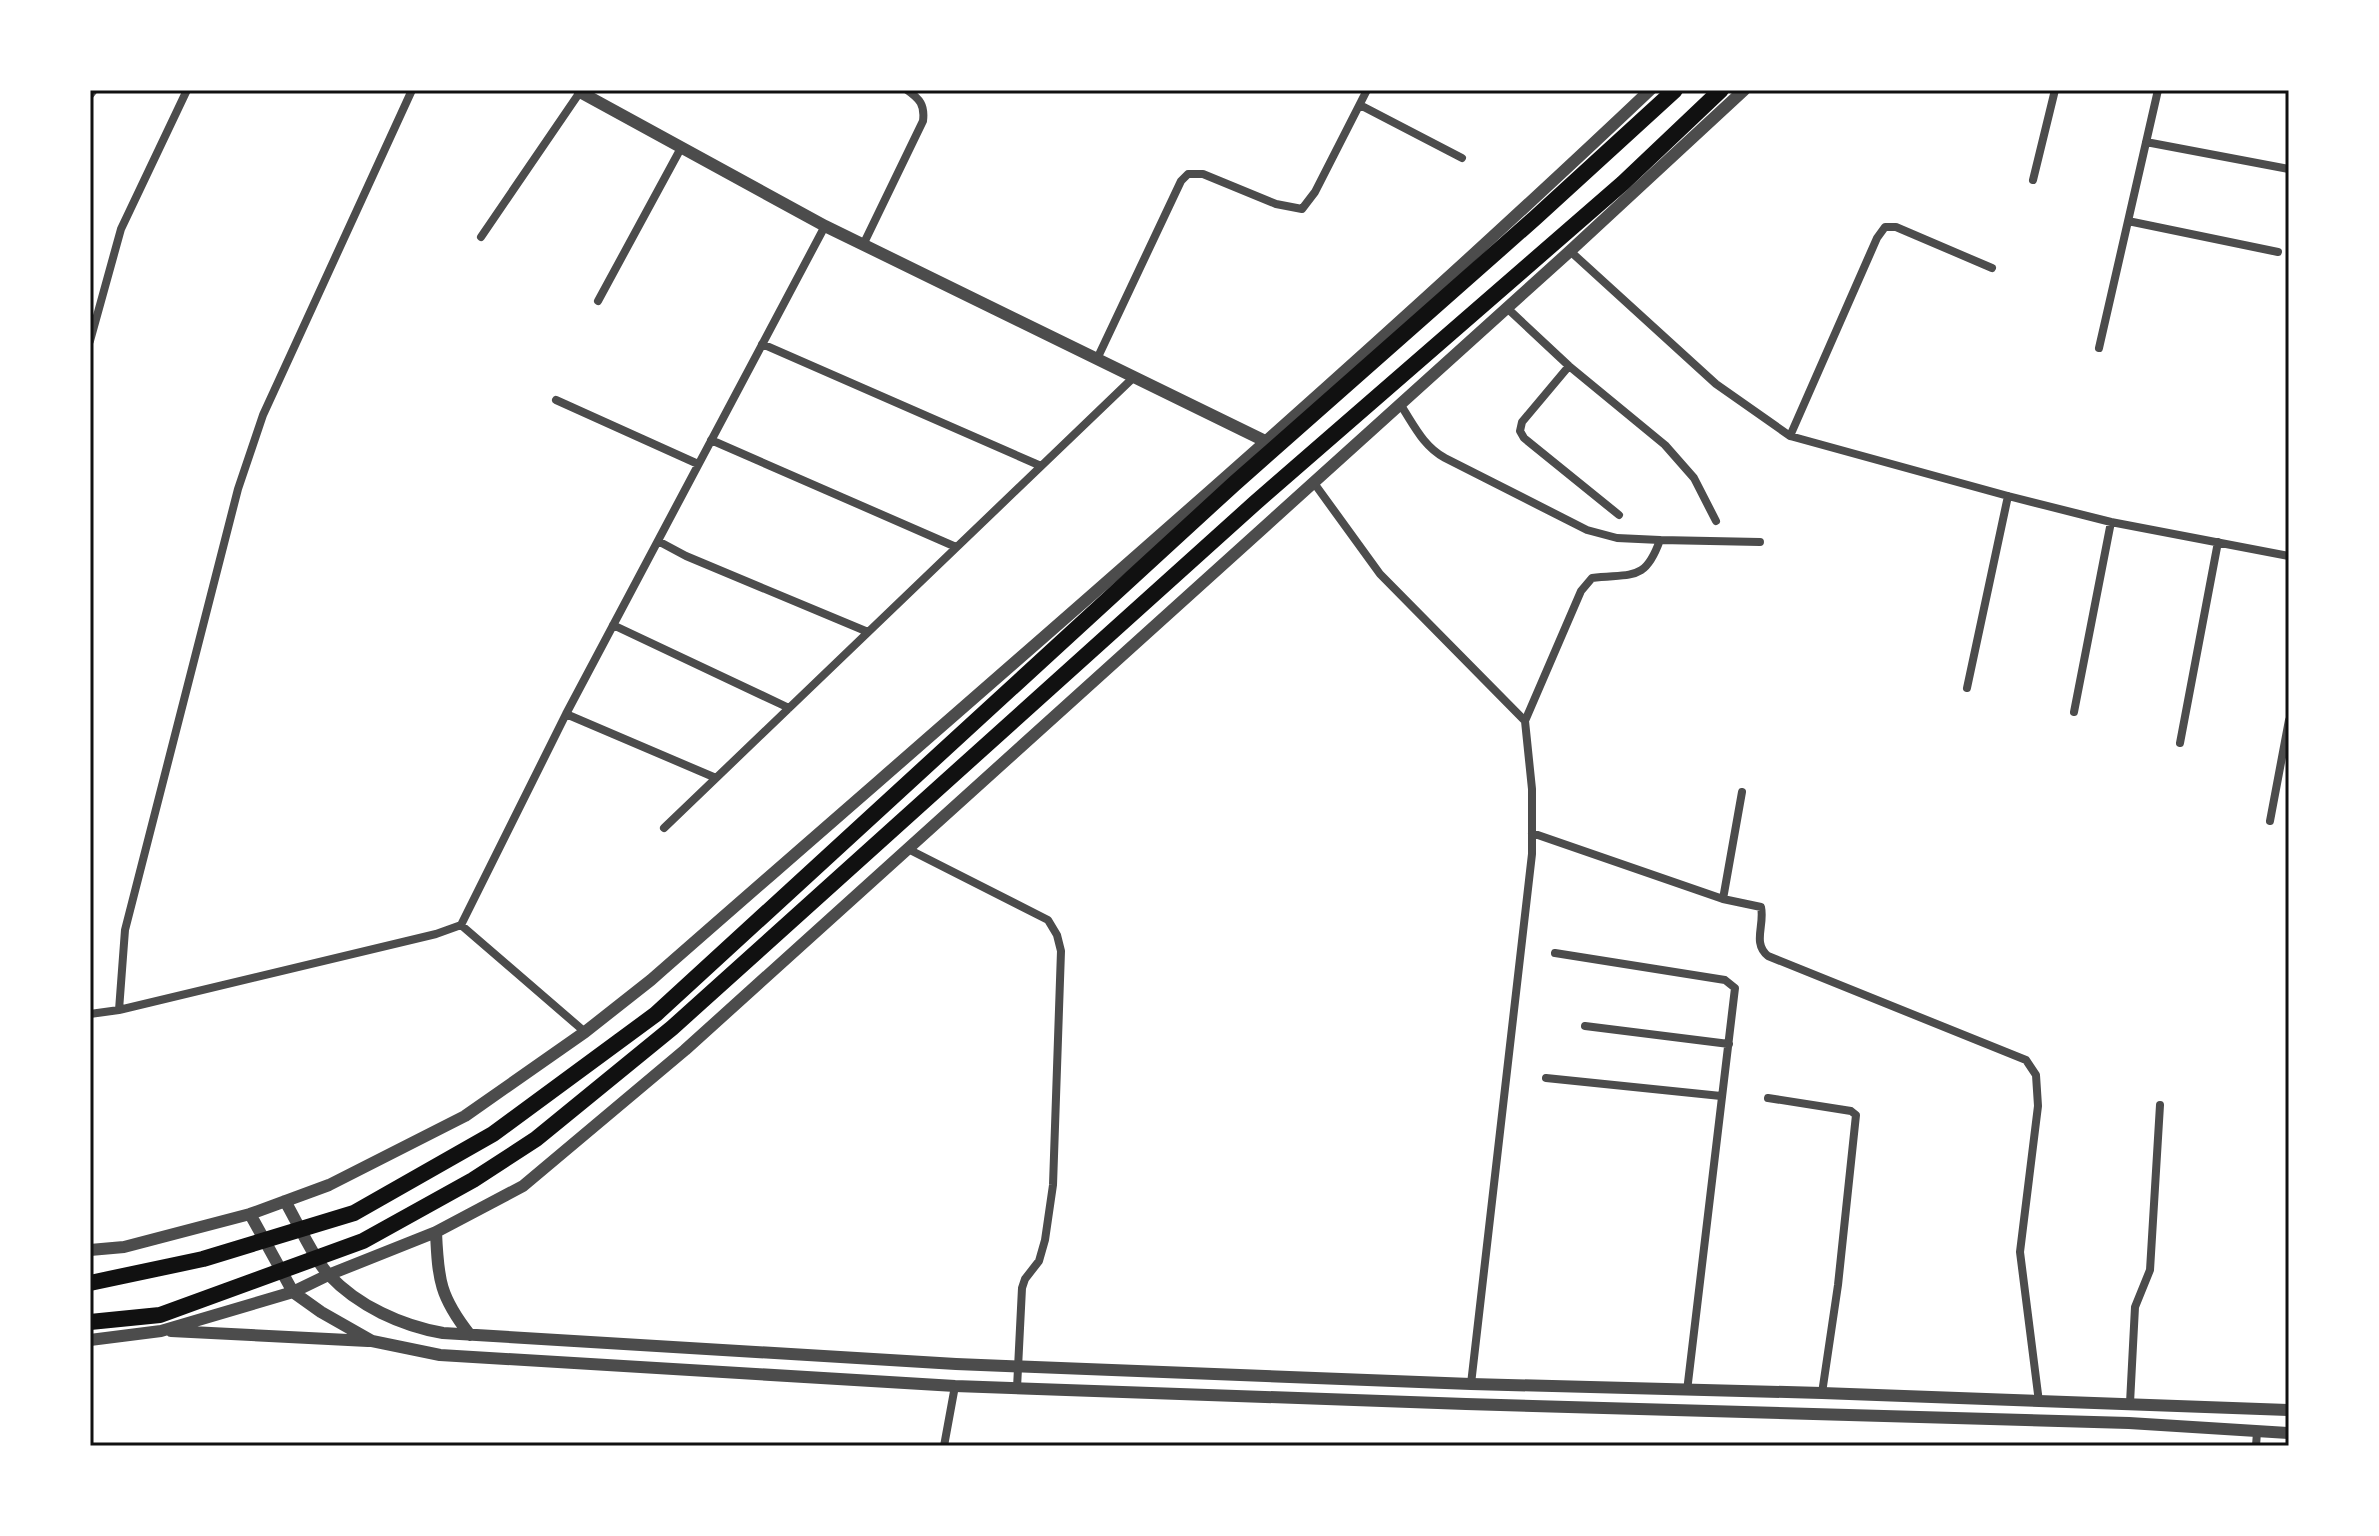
<svg xmlns="http://www.w3.org/2000/svg" width="2379" height="1536" viewBox="0 0 2379 1536" font-family="'Varela Round',sans-serif">
<style>
.lines{fill:none;stroke-linecap:round;stroke-linejoin:round}
.minor{stroke:#4c4c4c;stroke-width:8}
.tertiary{stroke:#4c4c4c;stroke-width:12}
.primary{stroke:#111;stroke-width:16}
.neatline{fill:none;stroke:#111;stroke-width:3}
</style>
<rect width="100%" height="100%" fill="#fff"/>
<g class="lines">
<!-- minor -->
<path class="minor" d="M412 90 263 415 238 489 125 930 119 1010 436 934 461 925 566 714 825 226
M90 95 94 90
M1360 105 1462 158
M2146 142 2289 169
M2033 180 2055 90
M2128 221 2278 252
M481 237 580 92 576 90
M863 245 923 121C925 105 920 99 907 90
M1570 251 1716 384 1790 436 2008 496 2111 522 2289 556
M598 301 681 148
M1507 308 1569 366 1665 445 1694 478 1716 521
M90 341 121 229 187 90
M762 344 1041 466
M2099 348 2158 90
M1097 359 1181 181 1188 174H1203L1276 204 1302 209 1315 192 1367 90
M1569 366 1522 422 1520 431 1524 438 1619 515
M556 400 698 464
M1400 404C1414 425 1423 446 1445 458L1587 530 1617 538 1660 540
M1790 436 1877 238 1885 227H1896L1992 268
M711 440 956 547
M1314 483 1380 574 1525 721 1532 789V854L1471 1384
M658 541 686 556 868 632
M613 625 789 708
M1967 688 2008 496
M2074 712 2111 522
M566 714 716 778
M1525 721 1581 591 1592 578C1633 573 1645 582 1660 540L1760 542
M2180 743 2218 542
M1742 792 1723 899 1761 907C1765 925 1752 943 1768 956L2026 1060 2036 1075 2038 1106 2020 1252 2039 1402
M2270 821 2289 720
M664 828 1134 377
M1532 833 1723 899
M908 849 1048 920 1057 935 1061 951 1053 1185 1045 1240 1039 1261 1025 1279 1022 1288 1017 1388
M461 925 585 1032
M1555 953 1725 980 1735 988 1687 1391
M90 1014 119 1010
M1585 1026 1729 1044
M1546 1078 1721 1096
M1768 1098 1851 1111 1856 1115 1838 1285 1822 1393
M2130 1403 2135 1307 2150 1270 2160 1105
M944 1446 955 1386
M2256 1446 2257 1432"/>
<!-- tertiary -->
<path class="tertiary" d="M581 90 580 92 825 226 1265 441
M285 1201C296 1220 315 1261 329 1275 358 1306 402 1326 443 1333L956 1364 1471 1384 1822 1393 2289 1410
M250 1214 293 1292 321 1312 372 1341 440 1355 955 1386 1466 1404 2129 1423 2289 1433
M436 1232C438 1280 440 1297 470 1335
M90 1250 124 1247 250 1214 329 1185 465 1116 585 1032 651 980C986 686 1326 397 1650 90
M171 1331 368 1341
M90 1340 161 1331 293 1292 328 1275 436 1232 523 1186 685 1050 1570 251 1744 90"/>
<!-- primary -->
<path class="primary" d="M90 1283 203 1259 354 1213 493 1134 656 1014 1235 483 1535 218 1675 90
M90 1322 160 1315 363 1241 473 1180 536 1139 672 1028 1255 503 1623 183 1721 90"/>
</g>
<!-- border -->
<rect width="2379" height="1536" fill="none" stroke="#ffffff" stroke-width="184"/>
<rect x="92" y="92" width="2195" height="1352" class="neatline"/>
</svg>
